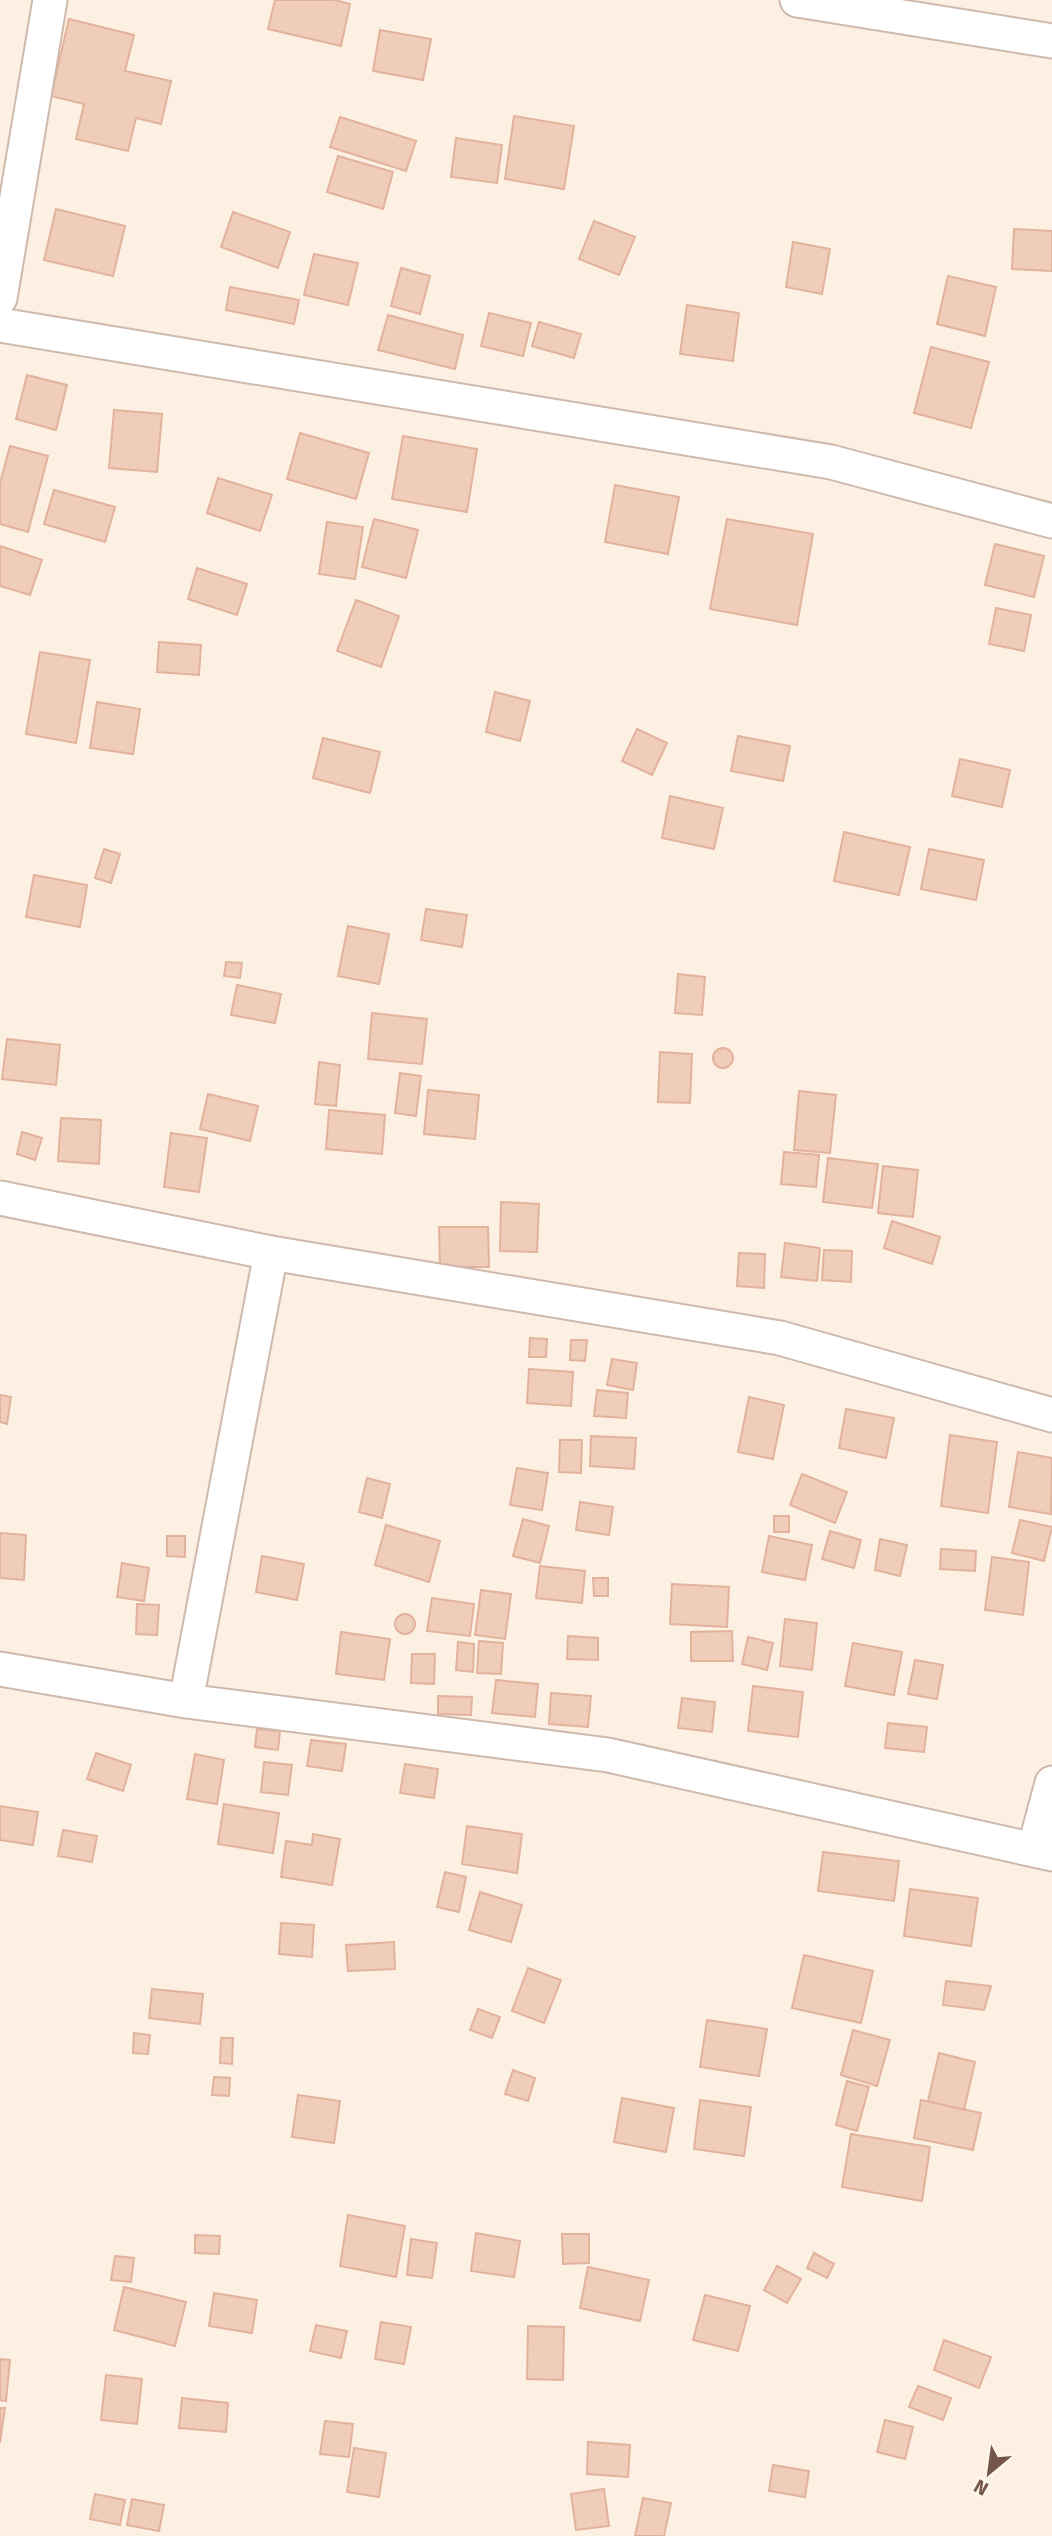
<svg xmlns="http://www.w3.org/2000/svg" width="1052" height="2536" viewBox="0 0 1052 2536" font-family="'Fira Sans',sans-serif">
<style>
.building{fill:#f0cdbb;stroke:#e3b29c;stroke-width:2}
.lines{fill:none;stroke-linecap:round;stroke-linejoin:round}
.minor-casing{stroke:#cfb9ad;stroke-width:37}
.minor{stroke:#fff;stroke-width:33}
</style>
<rect width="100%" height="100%" fill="#fcf0e3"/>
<!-- building -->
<path class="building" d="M275 0H335L350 4 341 46 268 29Z
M69 19 134 35 125 71 171 81 161 124 136 118 128 151 76 139 84 104 51 96Z
M380 30 431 39 423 80 373 71Z
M514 116 574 126 564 189 505 179Z
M340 117 416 141 406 171 330 147Z
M456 138 502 145 497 183 451 177Z
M338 156 393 172 383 209 327 192Z
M56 209 125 226 113 276 44 260Z
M233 212 290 232 278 268 221 247Z
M594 221 635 237 619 275 579 259Z
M1014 229 1052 231V271L1012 269Z
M793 242 830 249 822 294 786 287Z
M314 254 358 263 348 305 304 295Z
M401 268 430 276 420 314 391 306Z
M948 276 996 287 985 336 937 324Z
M230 287 299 300 294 324 226 310Z
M687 305 739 313 733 361 680 354Z
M489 313 531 323 523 356 481 346Z
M388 315 463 335 455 369 378 350Z
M539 322 581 334 574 358 532 346Z
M931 347 989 362 971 428 914 413Z
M27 375 67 385 56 430 16 419Z
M114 410 162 414 157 472 109 468Z
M300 433 369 453 356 499 287 479Z
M403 436 477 449 467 512 392 499Z
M10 446 48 456 28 532 0 524V483Z
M218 478 272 495 260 531 207 513Z
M615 485 679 497 668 554 605 542Z
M54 490 115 507 105 542 44 524Z
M374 519 418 530 406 578 362 567Z
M727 519 813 534 797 625 710 609Z
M327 522 363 527 355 579 319 574Z
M995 544 1044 556 1034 597 985 585Z
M0 546 42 560 30 595 0 586Z
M197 568 247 584 237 615 188 599Z
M356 600 399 616 381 667 337 651Z
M996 608 1031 615 1024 651 989 644Z
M159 642 201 645 199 675 157 672Z
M40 652 90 660 76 743 26 734Z
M495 692 530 701 520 741 486 732Z
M97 702 140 709 133 754 90 748Z
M637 729 667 743 652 775 622 761Z
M738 736 790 746 783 781 731 771Z
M323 738 380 752 370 793 313 778Z
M960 759 1010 770 1002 807 952 796Z
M670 796 723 808 714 849 662 838Z
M844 832 910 847 899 895 834 881Z
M104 849 120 854 111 883 95 878Z
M929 849 984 860 976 900 921 889Z
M34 875 87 885 80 927 26 917Z
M426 909 467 915 462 947 421 940Z
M348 926 389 934 379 984 338 976Z
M226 962 242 963 240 978 224 976Z
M678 974 705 977 702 1015 675 1013Z
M237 985 281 994 275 1023 231 1015Z
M372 1013 427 1019 422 1064 368 1059Z
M7 1039 60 1045 56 1085 2 1079Z
M713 1058a10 10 0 1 1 20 0a10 10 0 1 1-20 0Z
M660 1052 692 1054 690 1103 658 1102Z
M319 1062 340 1065 336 1106 315 1104Z
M400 1073 421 1076 416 1116 395 1113Z
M428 1090 479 1095 475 1139 424 1134Z
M799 1091 836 1095 830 1153 794 1150Z
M208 1094 258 1106 250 1141 200 1129Z
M329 1110 385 1115 382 1154 326 1149Z
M61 1118 101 1120 99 1164 58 1161Z
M22 1132 42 1138 35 1160 17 1154Z
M171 1133 207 1138 199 1192 164 1187Z
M784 1152 819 1155 816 1187 781 1184Z
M828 1158 878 1164 872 1208 823 1202Z
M883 1166 918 1170 913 1217 878 1213Z
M501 1202 539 1204 537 1252 500 1251Z
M892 1221 940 1237 932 1264 884 1248Z
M439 1227H488L489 1267H440Z
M785 1243 820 1248 817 1281 781 1277Z
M824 1250 852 1251 851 1282 822 1280Z
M739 1253 765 1254 764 1288 737 1286Z
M530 1338 547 1339 546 1357H529Z
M571 1340H587L585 1361 570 1360Z
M612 1359 637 1363 633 1390 607 1385Z
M529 1369 573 1372 571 1406 527 1403Z
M597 1390 628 1393 626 1418 594 1416Z
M0 1395 11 1397 7 1424 0 1422Z
M749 1397 784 1405 773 1459 738 1452Z
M846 1409 894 1418 886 1458 839 1448Z
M950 1435 997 1442 988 1513 941 1506Z
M591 1436 636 1438 634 1469 590 1466Z
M560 1440H582L581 1473 559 1472Z
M1018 1452 1052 1458 1051 1514 1009 1507Z
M517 1468 548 1473 542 1510 510 1505Z
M802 1474 847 1492 835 1523 790 1505Z
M367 1478 390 1484 382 1518 359 1512Z
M580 1502 613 1507 609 1535 576 1530Z
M774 1516H789V1532H774Z
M523 1519 549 1526 540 1563 513 1556Z
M1020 1520 1052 1527 1044 1561 1012 1553Z
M386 1525 440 1541 429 1582 375 1565Z
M830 1531 861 1540 854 1568 822 1559Z
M0 1533 26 1535 24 1580 0 1578Z
M167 1536H185V1557L167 1556Z
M769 1536 812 1545 805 1580 762 1572Z
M880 1539 907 1545 900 1576 875 1570Z
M941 1549 976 1551 975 1571 940 1569Z
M262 1556 304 1564 297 1600 256 1592Z
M992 1557 1029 1562 1023 1615 985 1610Z
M122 1563 149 1568 144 1601 117 1597Z
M540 1566 585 1571 582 1603 536 1598Z
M593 1578H608V1596H594Z
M672 1584 729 1587 727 1627 670 1624Z
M481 1590 511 1594 505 1639 475 1635Z
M432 1598 474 1604 470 1636 427 1631Z
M137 1604 159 1605 157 1635 136 1634Z
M395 1624a10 10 0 1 1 20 0a10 10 0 1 1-20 0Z
M785 1619 817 1623 812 1670 780 1666Z
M732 1631 733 1661H691V1632Z
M341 1632 390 1639 384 1680 336 1674Z
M568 1636 598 1638V1660L567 1659Z
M748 1637 773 1643 767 1670 742 1664Z
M479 1641 503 1643 501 1674 477 1673Z
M458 1642 474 1644 473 1672 456 1670Z
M853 1643 902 1652 894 1695 845 1686Z
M412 1654H435L434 1684 411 1683Z
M915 1660 943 1665 937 1699 908 1694Z
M496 1680 538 1684 535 1717 492 1713Z
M753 1686 803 1692 798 1737 748 1731Z
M551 1693 591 1696 588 1727 549 1724Z
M438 1696 472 1697 471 1715 438 1714Z
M682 1698 715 1702 712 1732 678 1728Z
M888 1723 927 1727 924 1752 885 1748Z
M257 1729 280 1731 278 1750 255 1747Z
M311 1740 346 1744 342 1771 307 1766Z
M96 1753 131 1765 123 1791 87 1779Z
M195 1754 224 1760 217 1804 187 1799Z
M264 1762 292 1765 288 1795 261 1792Z
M405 1764 438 1769 434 1798 400 1793Z
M224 1804 279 1813 273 1853 218 1844Z
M0 1806 38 1812 33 1845 0 1840Z
M467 1826 522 1834 517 1873 462 1864Z
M63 1830 97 1836 92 1862 58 1856Z
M313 1834 340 1839 332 1885 281 1877 286 1841 312 1845Z
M823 1852 899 1861 894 1901 818 1891Z
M445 1872 466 1877 459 1912 437 1907Z
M910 1889 978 1898 971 1946 904 1936Z
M480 1892 522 1905 511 1942 469 1930Z
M281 1923 314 1925 312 1957 279 1954Z
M394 1942 395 1969 348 1971 346 1945Z
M804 1955 873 1971 861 2023 792 2008Z
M528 1968 561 1980 544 2023 512 2011Z
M946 1981 991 1986 984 2010 943 2005Z
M152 1989 203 1994 200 2024 149 2018Z
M478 2009 500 2017 492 2038 470 2030Z
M707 2020 767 2029 759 2076 700 2067Z
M853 2030 890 2040 877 2086 841 2075Z
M134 2033 150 2035 148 2054 133 2053Z
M221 2038H233L232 2064 220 2063Z
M939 2053 975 2062 964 2110 928 2101Z
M513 2070 535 2078 528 2101 505 2094Z
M214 2077 230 2078 229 2096 212 2095Z
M847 2081 869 2087 857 2131 836 2125Z
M298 2095 340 2101 334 2143 292 2137Z
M622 2098 674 2108 666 2152 614 2142Z
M700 2100 751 2107 744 2156 694 2149Z
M921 2100 981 2113 973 2150 914 2138Z
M851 2134 930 2147 922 2201 842 2187Z
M348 2215 405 2226 396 2277 340 2266Z
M476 2233 520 2241 514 2277 471 2271Z
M562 2234H589V2263L563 2264Z
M195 2235 220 2236 219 2254 195 2253Z
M411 2239 437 2243 432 2278 407 2275Z
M814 2253 834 2264 827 2278 807 2268Z
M115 2256 134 2258 131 2282 111 2280Z
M777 2266 801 2279 787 2303 764 2290Z
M588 2267 649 2280 640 2321 580 2308Z
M124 2287 186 2302 175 2346 114 2330Z
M214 2293 257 2300 252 2333 209 2326Z
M705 2295 750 2306 738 2351 693 2340Z
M381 2322 411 2327 404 2364 375 2359Z
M316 2325 347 2331 341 2358 310 2351Z
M528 2326 564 2327 563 2380 527 2379Z
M944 2340 991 2357 979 2388 934 2370Z
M0 2359 10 2360 6 2401 0 2400Z
M106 2375 142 2379 137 2424 101 2420Z
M918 2386 951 2398 943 2420 909 2407Z
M182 2398 228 2403 226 2432 179 2428Z
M0 2408H5L0 2443Z
M885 2420 913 2427 905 2459 877 2452Z
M325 2421 353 2424 349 2457 320 2454Z
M588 2442 630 2445 628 2477 587 2474Z
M354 2448 386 2453 379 2497 347 2492Z
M773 2465 809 2471 805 2497 769 2491Z
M604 2489 609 2526 576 2530 571 2494Z
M95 2494 125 2500 120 2525 90 2519Z
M643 2498 671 2503 664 2536H635Z
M132 2499 164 2505 159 2531 127 2525Z"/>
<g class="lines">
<!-- minor casing -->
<g class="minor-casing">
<path id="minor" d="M797 0 1052 41
M0 298 50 0
M0 325 831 462 1052 521
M0 1198 271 1253 780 1338 1052 1415
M0 1669 186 1701 608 1755 1052 1854
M186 1701 271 1253
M1034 1850 1052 1783"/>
</g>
<!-- minor -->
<use href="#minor" class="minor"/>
</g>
<!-- north arrow -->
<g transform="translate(989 2473) rotate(209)" stroke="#fff5e9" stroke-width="5" paint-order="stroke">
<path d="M0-5L12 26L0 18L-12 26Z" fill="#735549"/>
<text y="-10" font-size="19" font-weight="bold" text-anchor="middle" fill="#735549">N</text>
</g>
</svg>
